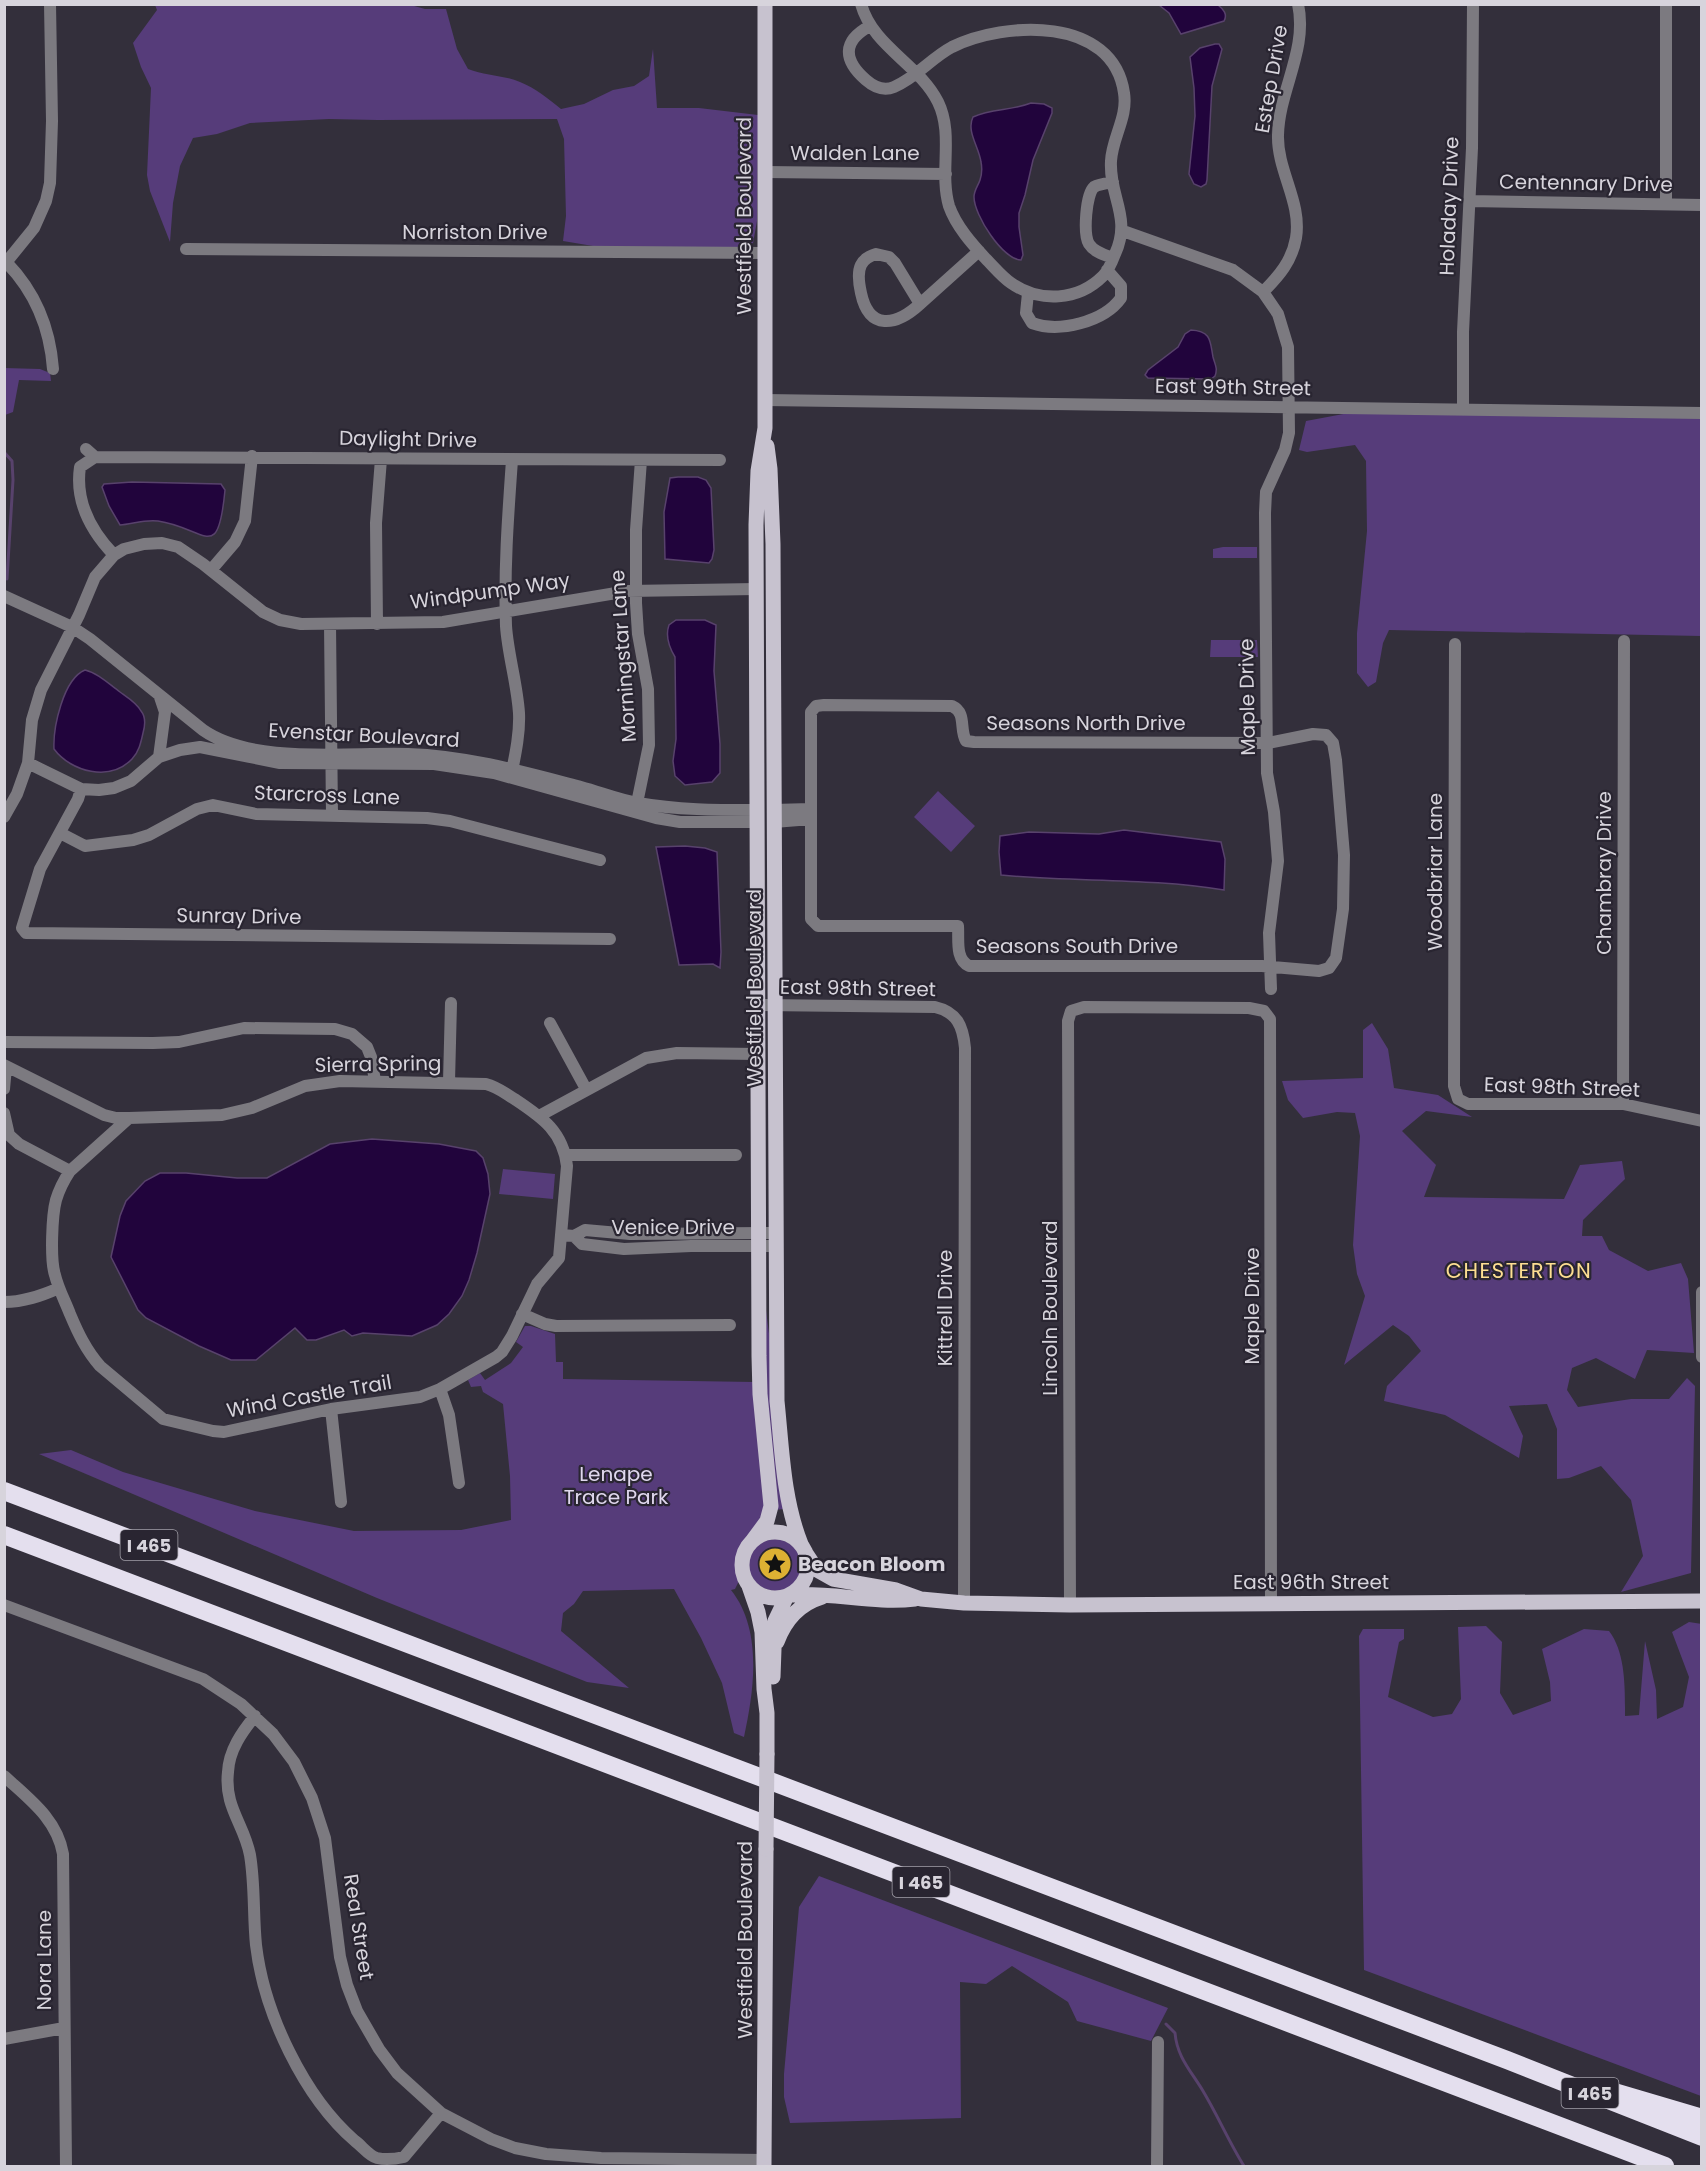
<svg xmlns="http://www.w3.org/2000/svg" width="1706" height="2171" viewBox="0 0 1706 2171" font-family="Poppins,sans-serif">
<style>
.green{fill:#563c7a}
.water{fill:#21043c;stroke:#58426c;stroke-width:1.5}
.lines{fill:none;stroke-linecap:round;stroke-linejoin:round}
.stream{stroke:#58426c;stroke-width:3}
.minor{stroke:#7c7a80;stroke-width:12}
.major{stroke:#c7c2cf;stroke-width:15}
.highway{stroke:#e4dfee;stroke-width:18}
.major-bridge{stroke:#c7c2cf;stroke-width:15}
.labels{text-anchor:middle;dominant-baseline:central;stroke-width:4.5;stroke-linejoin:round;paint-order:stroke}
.shield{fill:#292531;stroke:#a3a0a9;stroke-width:1.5}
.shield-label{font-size:18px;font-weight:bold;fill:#d7d4dc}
.street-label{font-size:20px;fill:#d7d4dc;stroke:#292531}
.park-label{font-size:20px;fill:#e0d8ee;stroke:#292531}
.poi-label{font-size:20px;font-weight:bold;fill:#d7d4dc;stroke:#292531;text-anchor:start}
.neighbourhood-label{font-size:21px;letter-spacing:1.5px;fill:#fdde92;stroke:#292531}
</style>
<rect width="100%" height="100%" fill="#332f3b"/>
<!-- green -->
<path class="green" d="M407 4 425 9H446L457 49 468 69C485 76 504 75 520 82 535 88 549 99 561 109L584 104 613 90 634 86 649 76 653 49 657 108H699L758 115 757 221 753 243 738 247 611 249 563 241 566 216 564 139 557 119 378 120 329 119 250 123 217 134 193 138 180 166 173 203 170 242 150 191 147 175 151 88 141 67 133 43 157 10 155 5Z
M4 368 40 369 50 373 51 381 19 380 13 412 5 415Z
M1354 412 1701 418V636L1389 630 1383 643 1376 682 1368 687 1357 673V633L1367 531 1366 461 1355 445 1307 452 1299 450 1306 421Z
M1223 547H1257V558H1213V549Z
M1211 640H1257L1258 657H1210Z
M938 791 975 826 951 852 914 817Z
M1372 1023 1388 1049 1394 1088 1438 1095 1472 1117 1426 1111 1402 1131 1436 1165 1424 1197 1564 1199 1580 1165 1622 1161 1625 1179 1583 1220 1582 1236H1602L1609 1250 1648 1271 1681 1263 1688 1279 1694 1353 1647 1350 1635 1379 1596 1358 1572 1368 1567 1390 1578 1407 1631 1399H1669L1687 1378 1695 1386 1691 1573 1621 1592 1643 1556 1631 1500 1601 1466 1569 1478 1557 1479V1429L1547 1404 1509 1406 1523 1436 1519 1458 1445 1415 1384 1401 1387 1386 1421 1351 1409 1336 1393 1325 1344 1365 1365 1296 1357 1274 1353 1245 1360 1136 1355 1113 1337 1112 1303 1118 1288 1100 1282 1081 1363 1078V1030Z
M503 1169 555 1174 553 1199 499 1194Z
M765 1303 770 1341 784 1509 775 1510 765 1411Z
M525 1326H531L555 1334 556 1362H563V1379L754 1382 766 1510 740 1548 736 1566 739 1581 735 1589 731 1590C763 1630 754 1691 744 1737L734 1733 722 1683 701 1638 674 1589 583 1591 574 1604 563 1613 561 1631 629 1688 587 1682 377 1598 39 1454 71 1450 123 1472 255 1511 354 1531 461 1530 511 1520 510 1476 503 1404 483 1392 481 1386 471 1387 468 1380 480 1373 485 1380 511 1363 523 1347 516 1342Z
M749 1565a26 26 0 1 1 52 0a26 26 0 1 1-52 0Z
M1689 1622 1702 1624 1701 2096 1364 1970 1359 1636 1363 1629H1404V1639L1399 1642 1388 1697 1433 1717 1452 1714 1461 1699 1458 1627 1486 1626 1502 1642 1500 1693 1513 1715 1551 1701 1550 1682 1542 1649 1584 1629 1609 1631C1626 1653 1625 1689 1625 1716L1639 1715 1645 1641 1656 1690 1657 1719 1683 1707 1689 1677 1672 1632Z
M819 1876 1168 2008 1151 2041 1077 2021 1068 2002 1012 1966 986 1984 960 1982 961 2118 790 2123 784 2097V2074L799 1907Z"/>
<!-- water -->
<path class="water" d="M1159 5H1218C1223 9 1228 14 1224 21L1181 34 1169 13Z
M1215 44H1219L1222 49 1212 86 1207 180 1206 184 1201 187 1194 184 1189 174 1195 116 1194 88 1190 57 1200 48Z
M1031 103 1044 104 1052 108V113L1033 160 1025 195 1019 213V227L1023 255 1021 260C1003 260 974 215 974 197 974 190 978 186 980 180 982 174 982 167 981 162 979 147 966 131 973 117 992 108 1011 111 1031 103Z
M1191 330C1212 331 1210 342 1213 357 1215 365 1218 368 1215 376L1211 379 1148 378 1145 375 1148 370 1178 347 1185 334Z
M678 477H698L706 480 711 488 714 550 712 559 709 563 665 559 664 512 670 478Z
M132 482 221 484 225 490C218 565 206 528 158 521 146 519 132 524 120 525L109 506 102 487 104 484Z
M676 620H705L716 625 714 671 720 744V773L712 782 685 785 675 776 673 761 676 739 675 657C669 647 665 636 669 625Z
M85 670C98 673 109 684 120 692 127 697 137 703 141 711 146 717 145 726 143 733 141 742 139 752 132 759 110 782 71 772 54 749 53 728 63 679 85 670Z
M1124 830 1221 842 1225 859 1224 890C1150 878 1075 882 1001 875L999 852 1000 836 1029 832 1099 834Z
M685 846 705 848 717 852 721 952 720 968 713 964 679 965 656 847Z
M372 1139 439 1144 476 1151 483 1158 488 1174 490 1194 477 1253 469 1280 462 1296 449 1314 437 1325 412 1336 363 1333 352 1336 344 1330 316 1340H307L295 1328 256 1360H231L199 1346 146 1318 138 1310 111 1257 120 1216 126 1201 145 1181 160 1173H186L237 1178H267L330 1144Z"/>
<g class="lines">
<!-- stream -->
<path class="stream" d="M4 452 12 461 13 480 7 579
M1166 2024 1175 2033C1177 2057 1191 2071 1203 2091 1218 2116 1229 2142 1244 2166"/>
<!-- minor -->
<path class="minor" d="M861 4C873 47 919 64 938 102 954 135 939 171 949 206 956 226 972 244 986 259 994 267 1002 277 1011 283 1040 303 1078 301 1103 276 1109 270 1112 262 1115 254 1132 217 1109 197 1111 161 1112 138 1128 117 1124 93 1113 16 1005 21 952 47 931 58 916 78 894 87 884 91 874 87 866 80 843 60 842 41 870 26
M765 172 946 174
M1113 182C1107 183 1099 184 1094 187 1086 194 1083 234 1089 244 1094 252 1105 255 1113 258
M1469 201 1702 205
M1666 204V4
M1123 231 1233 270 1263 292 1278 314 1288 347 1289 433 1285 450 1266 492 1265 513 1267 773 1274 812 1278 861 1269 933 1271 989
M186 249 765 253
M876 254 889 257 895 263 920 304C896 326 869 331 861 293 859 284 857 273 861 265 864 259 869 256 876 254Z
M7 263C35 292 50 328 53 369
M4 265 34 228 46 201 50 183 52 121 50 4
M1263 292C1279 276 1292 261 1296 238 1302 202 1277 171 1278 135 1279 90 1308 50 1298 4
M1028 293 1026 313 1032 323C1059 333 1104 322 1121 298V286L1107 270
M920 304 979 251
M765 400 1702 413
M1463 409V332L1472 148 1473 4
M86 449 95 457
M114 555C91 531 75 501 80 467L95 457 720 460
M211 570 235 542 245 521 252 456
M4 596 72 627 90 639 203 730C253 765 348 752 408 754 468 756 524 772 581 787 600 792 619 800 638 803 677 810 717 810 756 810
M330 624 332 816
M377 624 376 523 381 459
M1455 644 1454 1086 1458 1099 1468 1104H1623L1702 1121
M824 705 952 706C967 713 959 729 966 741L974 742 1268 743 1313 734 1326 735 1333 743 1336 760 1344 855 1343 909 1336 958 1329 968 1319 971 1262 966H969C955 959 959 940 958 926H818L811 919V712L816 706Z
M159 757 165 712 160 697
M28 763 81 789 99 790 114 788 131 781 159 757 180 750 200 747 280 763 434 764 494 773 656 818 680 822H756
M511 776C515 756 520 734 519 713 517 683 508 655 506 626 504 570 508 516 512 460
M81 789 78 799 40 869 22 928 26 933 610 939
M636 808 649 745 648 689 638 634 636 603V530L641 460
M773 810 811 809
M4 817 17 794 28 763 32 720 41 690 79 615 95 577 114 555 124 549 144 544 162 543 178 547 203 564 263 612 280 620 301 624 443 622 628 591 756 589
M774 822 811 819
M60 833 85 846 133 840 149 835 197 809 213 805 256 814 427 818 450 821 600 860
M757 1005 935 1007C957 1012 963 1026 965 1048L964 1603
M550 1023 586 1089
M4 1042 153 1043 179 1042 244 1028 335 1029 352 1034 367 1047 371 1057 375 1081
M4 1065 104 1115 116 1118H129
M340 1081 486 1084C498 1087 506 1094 516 1100 543 1118 563 1132 567 1166L559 1258 537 1284 512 1336 502 1352 496 1357 440 1389 420 1397 331 1409 224 1432 213 1431 163 1419 100 1366C86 1350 78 1333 70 1314 65 1301 58 1288 55 1275 50 1260 52 1215 56 1200 59 1190 64 1180 70 1171L129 1118 222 1115 252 1108 305 1086Z
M449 1082 451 1003
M4 1089 6 1067
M1623 1104 1624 641
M4 1113 9 1135 19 1144 70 1171
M539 1116 646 1058 677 1053 758 1054
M566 1155H736
M562 1235 574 1236 582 1244 624 1249 691 1246H775
M574 1236 585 1230 630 1234 775 1233
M1702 1292V1357
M4 1302C24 1302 41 1296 59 1288
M522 1314 545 1324 556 1326 730 1325
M440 1389 449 1415 459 1483
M331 1409 341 1502
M4 1605 203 1679 241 1704 273 1734 294 1762 312 1798 325 1838 340 1957 347 1985 357 2011 379 2049 397 2073 441 2113 491 2139 515 2148 546 2154 601 2158 765 2160
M1070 1605 1068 1021 1071 1011 1084 1007 1249 1008 1264 1011 1270 1019 1271 1603
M255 1716C242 1732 229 1750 228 1772 224 1807 244 1824 250 1855 255 1885 253 1915 256 1945 264 2013 304 2097 355 2141 362 2146 369 2156 377 2158 386 2160 395 2159 404 2157L441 2113
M4 1776C29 1799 57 1819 63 1854L66 2166
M4 2039 64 2028
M1157 2166 1158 2042"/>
<!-- major -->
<path class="major" d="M767 446 770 469 773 544 777 1401C782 1449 783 1499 801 1544
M742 1565a33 33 0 1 1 66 0a33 33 0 1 1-66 0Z
M753 1540 767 1521 771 1506 760 1394 759 1356 756 525 758 471 765 428V4
M805 1552 817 1570 833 1579 896 1590 921 1599 964 1603 1070 1605 1702 1601
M749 1586 758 1612 762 1632 764 1689 767 1713V1754
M791 1595C832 1592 874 1604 915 1599
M777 1642C785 1620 799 1604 822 1597
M773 1677 775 1621 787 1596
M764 2166 766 1849"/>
<!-- highway -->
<path class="highway" d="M4 1491 1507 2060 1702 2137
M4 1535 1665 2166
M1614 2092 1702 2118"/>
<!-- major-bridge -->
<path class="major-bridge" d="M766 1849 767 1754"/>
</g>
<!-- icons -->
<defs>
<g id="sight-disc" transform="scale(1.725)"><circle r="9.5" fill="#ddb133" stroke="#292531"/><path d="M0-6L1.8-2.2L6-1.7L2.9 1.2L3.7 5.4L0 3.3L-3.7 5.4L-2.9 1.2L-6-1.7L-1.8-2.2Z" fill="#111"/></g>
</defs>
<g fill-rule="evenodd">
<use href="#sight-disc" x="775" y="1564"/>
</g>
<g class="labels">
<!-- shield labels -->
<g class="shield">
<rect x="120.5" y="1530" width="57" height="30" rx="4.5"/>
<rect x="892.5" y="1867" width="57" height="30" rx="4.5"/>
<rect x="1561.5" y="2078" width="57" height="30" rx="4.5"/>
</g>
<g class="shield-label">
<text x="149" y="1545">I 465</text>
<text x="921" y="1882">I 465</text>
<text x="1590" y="2093">I 465</text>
</g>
<!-- street labels -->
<g class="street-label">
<text transform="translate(1271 79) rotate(-80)">Estep Drive</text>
<text x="855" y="153">Walden Lane</text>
<text transform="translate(1586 183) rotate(1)">Centennary Drive</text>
<text transform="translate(1449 206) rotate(-88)">Holaday Drive</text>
<text transform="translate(744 216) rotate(-90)">Westfield Boulevard</text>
<text x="475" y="232">Norriston Drive</text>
<text transform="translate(1233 387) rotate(1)">East 99th Street</text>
<text transform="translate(408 439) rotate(1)">Daylight Drive</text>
<text transform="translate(490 591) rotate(-8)">Windpump Way</text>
<text transform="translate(623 656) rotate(-94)">Morningstar Lane</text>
<text transform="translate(1247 697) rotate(-91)">Maple Drive</text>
<text x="1086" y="723">Seasons North Drive</text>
<text transform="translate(364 735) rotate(3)">Evenstar Boulevard</text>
<text transform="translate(327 795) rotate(2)">Starcross Lane</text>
<text transform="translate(1435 872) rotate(-90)">Woodbriar Lane</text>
<text transform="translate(1604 873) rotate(-90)">Chambray Drive</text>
<text transform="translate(239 916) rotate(1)">Sunray Drive</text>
<text x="1077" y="946">Seasons South Drive</text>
<text transform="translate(754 988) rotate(-90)">Westfield Boulevard</text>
<text transform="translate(858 988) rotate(1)">East 98th Street</text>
<text transform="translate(378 1064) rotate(-1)">Sierra Spring</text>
<text transform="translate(1562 1087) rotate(2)">East 98th Street</text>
<text x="673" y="1227">Venice Drive</text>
<text transform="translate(1252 1306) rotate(-90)">Maple Drive</text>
<text transform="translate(945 1308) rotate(-90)">Kittrell Drive</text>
<text transform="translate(1050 1308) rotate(-90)">Lincoln Boulevard</text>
<text transform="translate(309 1396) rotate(-10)">Wind Castle Trail</text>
<text x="1311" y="1582">East 96th Street</text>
<text transform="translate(359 1927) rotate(81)">Real Street</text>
<text transform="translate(745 1940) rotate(-90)">Westfield Boulevard</text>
<text transform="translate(44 1960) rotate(-90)">Nora Lane</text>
</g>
<!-- park labels -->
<g class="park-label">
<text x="616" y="1474">Lenape<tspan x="616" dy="23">Trace Park</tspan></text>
</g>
<!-- poi labels -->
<g class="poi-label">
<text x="798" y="1564">Beacon Bloom</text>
</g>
<!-- neighbourhood labels -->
<g class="neighbourhood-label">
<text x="1519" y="1270">CHESTERTON</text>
</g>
</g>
<!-- border -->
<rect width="1706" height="2171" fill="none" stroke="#d7d4dc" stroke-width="12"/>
</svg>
